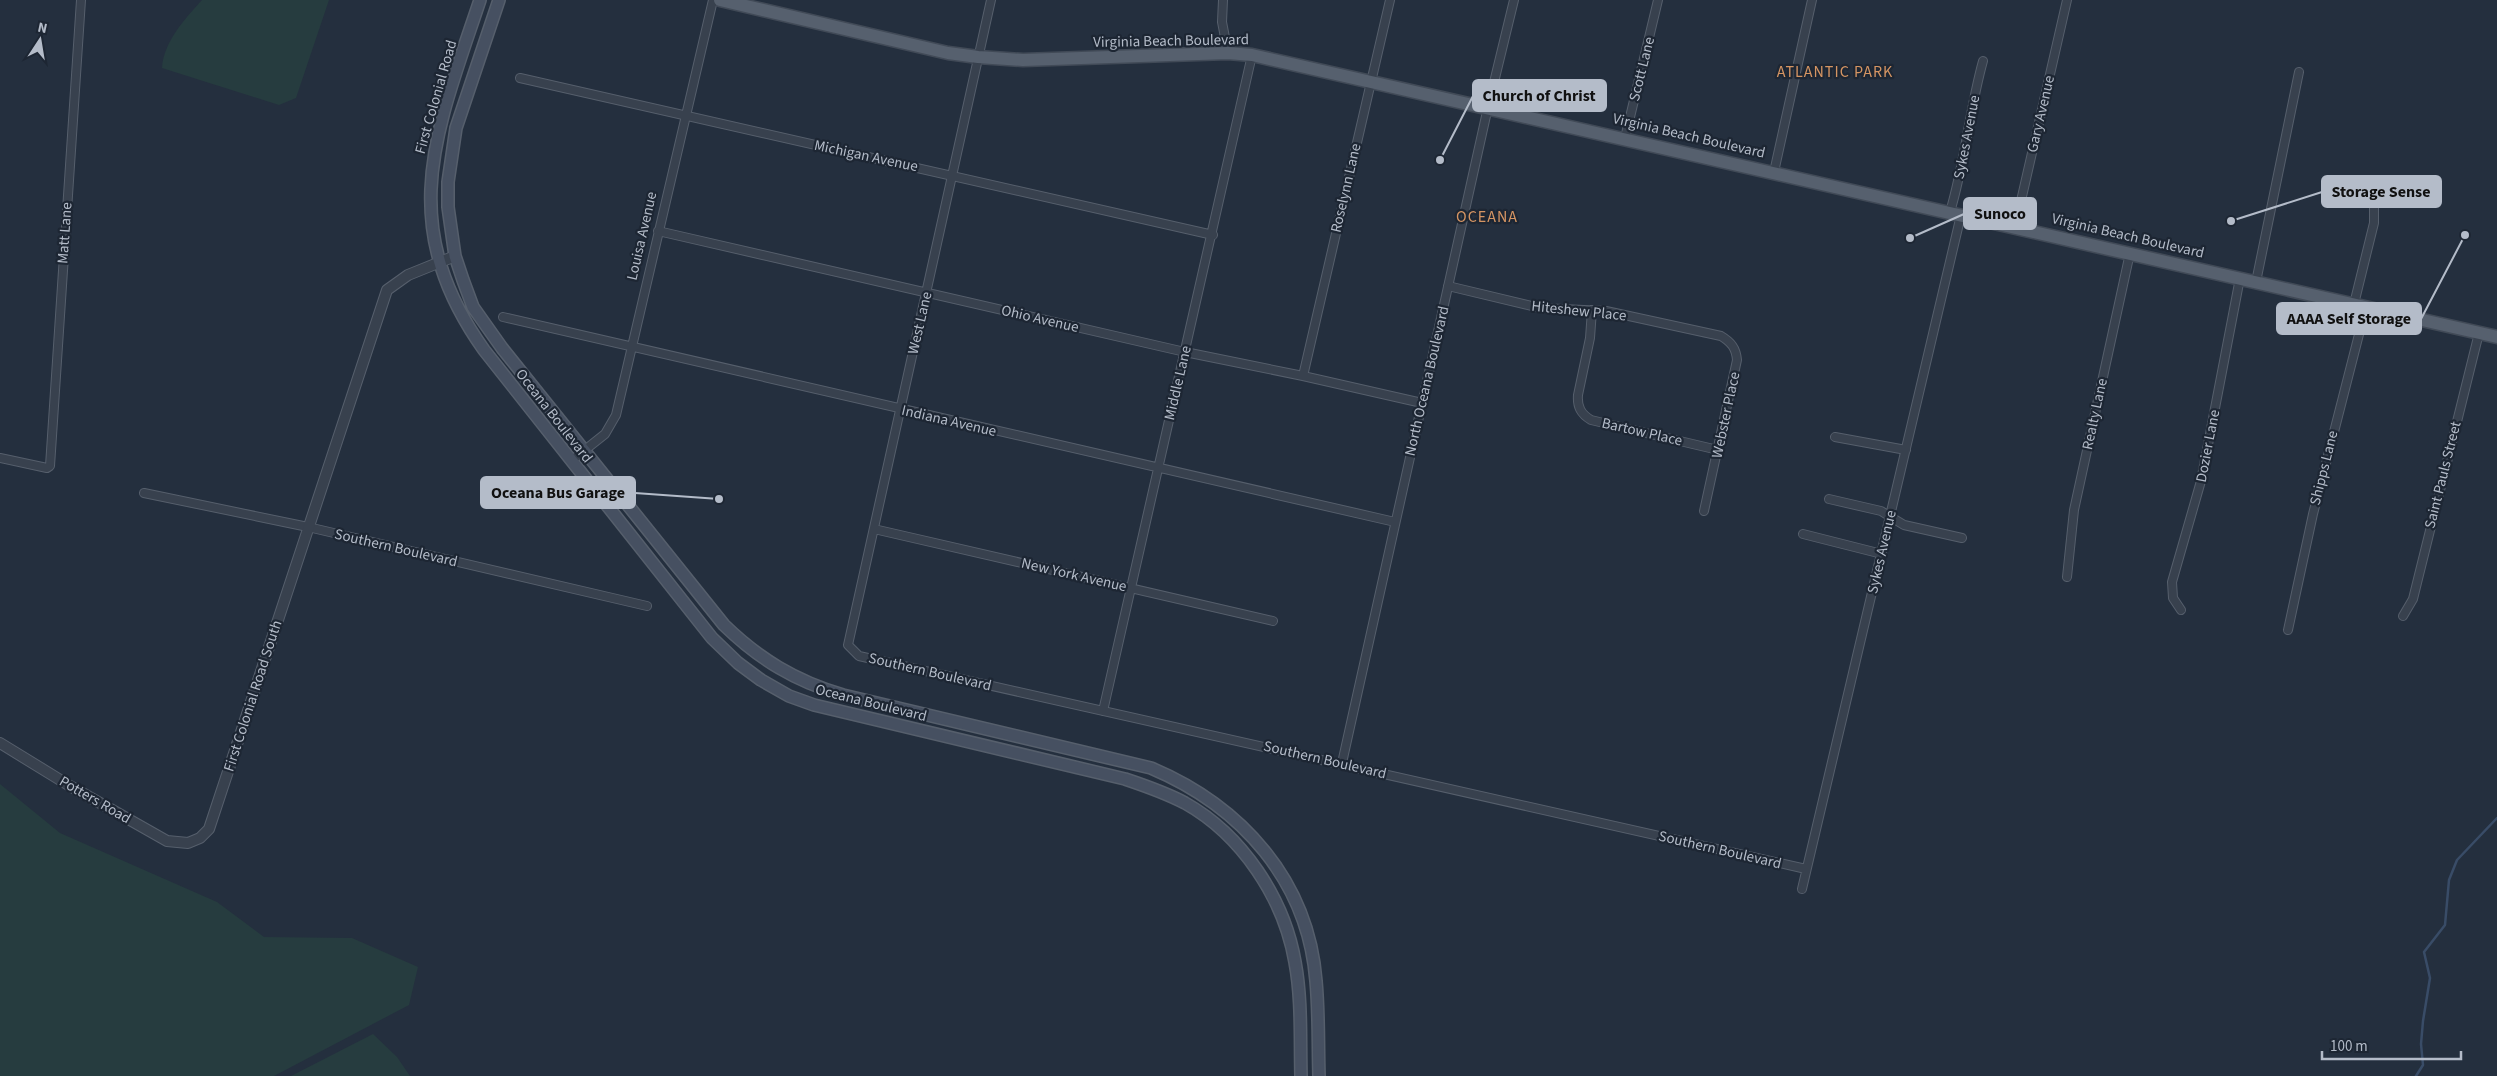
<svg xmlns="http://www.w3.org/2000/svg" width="2497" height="1076" viewBox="0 0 2497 1076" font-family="'Source Sans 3',sans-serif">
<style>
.green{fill:#263c3f}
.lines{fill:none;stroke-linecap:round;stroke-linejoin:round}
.stream{stroke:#394c67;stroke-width:2.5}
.minor-casing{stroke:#565f6c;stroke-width:10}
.tertiary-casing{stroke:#565f6c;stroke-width:12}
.secondary-casing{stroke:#565f6c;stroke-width:14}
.primary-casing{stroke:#414a57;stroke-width:15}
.minor{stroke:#38414e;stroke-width:8}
.tertiary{stroke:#38414e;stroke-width:10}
.secondary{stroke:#465061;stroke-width:11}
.primary{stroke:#56606e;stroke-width:12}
.labels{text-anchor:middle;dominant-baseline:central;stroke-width:4.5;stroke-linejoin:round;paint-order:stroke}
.street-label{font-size:15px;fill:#b4bcc9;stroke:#1d2633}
.neighbourhood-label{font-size:16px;letter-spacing:1px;fill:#d59563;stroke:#1d2633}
.leader{fill:none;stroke:#b4bcc9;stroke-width:2}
.callout-dot{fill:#b4bcc9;stroke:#1d2633;stroke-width:2}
.callout{fill:#b4bcc9;stroke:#b4bcc9;stroke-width:2}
.callout-label{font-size:16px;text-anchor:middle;font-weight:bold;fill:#111}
</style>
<rect width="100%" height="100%" fill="#242f3e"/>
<!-- green -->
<path class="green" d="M202 0H329L296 98 279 105 162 68C164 41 185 19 202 0Z
M0 784 60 833 217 902 264 937 352 938 418 967 409 1005 274 1076H0Z
M373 1034 397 1057 410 1076H291Z"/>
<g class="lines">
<!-- stream -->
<path class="stream" d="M2416 1076 2423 1065 2421 1044 2423 1021 2430 978 2424 952 2445 925 2449 880 2457 860 2497 818"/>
<!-- minor casing -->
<g class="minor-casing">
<path id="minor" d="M991 0 848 645 859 656 1806 869
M1223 0 1222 22 1228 53
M520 78 1213 235
M1625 138 1658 0
M1774 172 1812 0
M1950 212C1965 163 1969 111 1983 61
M2015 227 2067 0
M658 231 1185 352 1303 376 1422 403
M2256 282 2299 72
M1448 286 1540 308 1606 311 1721 336C1731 342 1736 348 1737 360L1704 511
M2354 304 2374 223V203L2364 186
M1592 310 1590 338 1578 395C1577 407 1581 414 1591 420L1718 450
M503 317 1395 522
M1303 376 1390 0
M1835 437 1906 450
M0 458 47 468 50 466 81 0
M571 461 605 434 616 415 713 0
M144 493 308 527 647 606
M1829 499 1881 511 1904 525 1962 538
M874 529 1273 621
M1803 534 1882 554
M2067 577 2074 510 2130 253
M2181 610 2173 598 2172 582 2201 481 2240 278
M2403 616 2413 599 2479 333
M2288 630 2313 514 2366 307
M1103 711 1252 55
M1342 763 1488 107 1514 0
M1802 889 1961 215"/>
</g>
<!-- tertiary casing -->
<g class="tertiary-casing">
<path id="tertiary" d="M0 743 70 786 167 841 188 843 200 838 209 829 387 290 408 275 455 256"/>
</g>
<!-- secondary casing -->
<g class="secondary-casing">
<path id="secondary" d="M480 0C436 132 394 223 484 350L712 638 738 663 761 680 789 696 814 705 1125 779C1146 786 1166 793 1185 803 1242 835 1284 898 1295 962 1302 999 1300 1038 1301 1076
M499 0 456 128 448 182V207L455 256 463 280 473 307 502 348 724 625C759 659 795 681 843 695L1151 768C1241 806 1308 880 1316 981 1319 1013 1318 1045 1319 1076"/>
</g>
<!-- primary casing -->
<g class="primary-casing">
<path id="primary" d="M720 0 948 53 978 57 1023 60 1228 53 1252 55 2497 337"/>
</g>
<!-- minor -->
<use href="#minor" class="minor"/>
<!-- tertiary -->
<use href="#tertiary" class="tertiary"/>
<!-- secondary -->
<use href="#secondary" class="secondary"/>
<!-- primary -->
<use href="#primary" class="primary"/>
</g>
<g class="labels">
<!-- street labels -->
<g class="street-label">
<text transform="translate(1171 41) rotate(-1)">Virginia Beach Boulevard</text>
<text transform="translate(1642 69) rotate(-76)">Scott Lane</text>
<text transform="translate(436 97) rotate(-74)">First Colonial Road</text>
<text transform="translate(2041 114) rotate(-77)">Gary Avenue</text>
<text transform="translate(1689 136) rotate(13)">Virginia Beach Boulevard</text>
<text transform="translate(1967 137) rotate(-79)">Sykes Avenue</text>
<text transform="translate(866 156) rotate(12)">Michigan Avenue</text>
<text transform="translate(1346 188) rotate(-77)">Roselynn Lane</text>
<text transform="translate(65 233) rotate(-86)">Matt Lane</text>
<text transform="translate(642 236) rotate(-77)">Louisa Avenue</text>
<text transform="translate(2128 236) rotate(13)">Virginia Beach Boulevard</text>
<text transform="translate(1579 311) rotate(6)">Hiteshew Place</text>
<text transform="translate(1040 319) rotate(13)">Ohio Avenue</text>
<text transform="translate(920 323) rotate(-77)">West Lane</text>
<text transform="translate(1427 381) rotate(-77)">North Oceana Boulevard</text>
<text transform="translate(1178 383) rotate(-77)">Middle Lane</text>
<text transform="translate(2095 414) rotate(-78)">Realty Lane</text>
<text transform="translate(1726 415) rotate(-78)">Webster Place</text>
<text transform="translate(554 416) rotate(52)">Oceana Boulevard</text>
<text transform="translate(949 421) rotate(13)">Indiana Avenue</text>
<text transform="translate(1642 432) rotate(13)">Bartow Place</text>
<text transform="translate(2208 446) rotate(-79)">Dozier Lane</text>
<text transform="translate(2324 468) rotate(-76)">Shipps Lane</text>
<text transform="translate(2443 475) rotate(-76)">Saint Pauls Street</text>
<text transform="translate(396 548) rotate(13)">Southern Boulevard</text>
<text transform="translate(1882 552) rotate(-77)">Sykes Avenue</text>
<text transform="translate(1074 575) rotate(13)">New York Avenue</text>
<text transform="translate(930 672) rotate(13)">Southern Boulevard</text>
<text transform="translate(253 696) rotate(-72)">First Colonial Road South</text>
<text transform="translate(871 703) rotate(14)">Oceana Boulevard</text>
<text transform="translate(1325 760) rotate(13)">Southern Boulevard</text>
<text transform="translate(95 800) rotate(30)">Potters Road</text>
<text transform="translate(1720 850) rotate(13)">Southern Boulevard</text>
</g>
<!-- neighbourhood labels -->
<g class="neighbourhood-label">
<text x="1835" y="72">ATLANTIC PARK</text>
<text x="1487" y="217">OCEANA</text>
</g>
</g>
<!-- callouts -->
<path class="leader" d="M1440 160L1473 96M2231 221L2322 192M1910 238L1964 214M2465 235L2421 319M719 499L635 493"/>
<g class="callout-dot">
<circle cx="1440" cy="160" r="5"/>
<circle cx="2231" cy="221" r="5"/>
<circle cx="1910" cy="238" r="5"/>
<circle cx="2465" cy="235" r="5"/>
<circle cx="719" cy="499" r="5"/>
</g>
<g class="callout">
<rect x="1473" y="80" width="133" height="31" rx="5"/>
<rect x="2322" y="176" width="119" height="31" rx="5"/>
<rect x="1964" y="198" width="72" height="31" rx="5"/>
<rect x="2277" y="303" width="144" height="31" rx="5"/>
<rect x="481" y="477" width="154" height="31" rx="5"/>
</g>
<g class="callout-label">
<text x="1539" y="101">Church of Christ</text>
<text x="2381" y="197">Storage Sense</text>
<text x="2000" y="219">Sunoco</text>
<text x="2349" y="324">AAAA Self Storage</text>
<text x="558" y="498">Oceana Bus Garage</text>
</g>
<!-- north arrow -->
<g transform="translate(40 40) rotate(12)" stroke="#1d2633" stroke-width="4" paint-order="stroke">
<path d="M0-4L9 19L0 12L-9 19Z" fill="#b4bcc9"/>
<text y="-8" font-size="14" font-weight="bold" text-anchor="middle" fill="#b4bcc9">N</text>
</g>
<!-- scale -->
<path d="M2322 1051v8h139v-8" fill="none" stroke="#b4bcc9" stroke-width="2.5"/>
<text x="2330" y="1051" font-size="15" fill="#b4bcc9" stroke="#1d2633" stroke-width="4" paint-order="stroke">100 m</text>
</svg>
